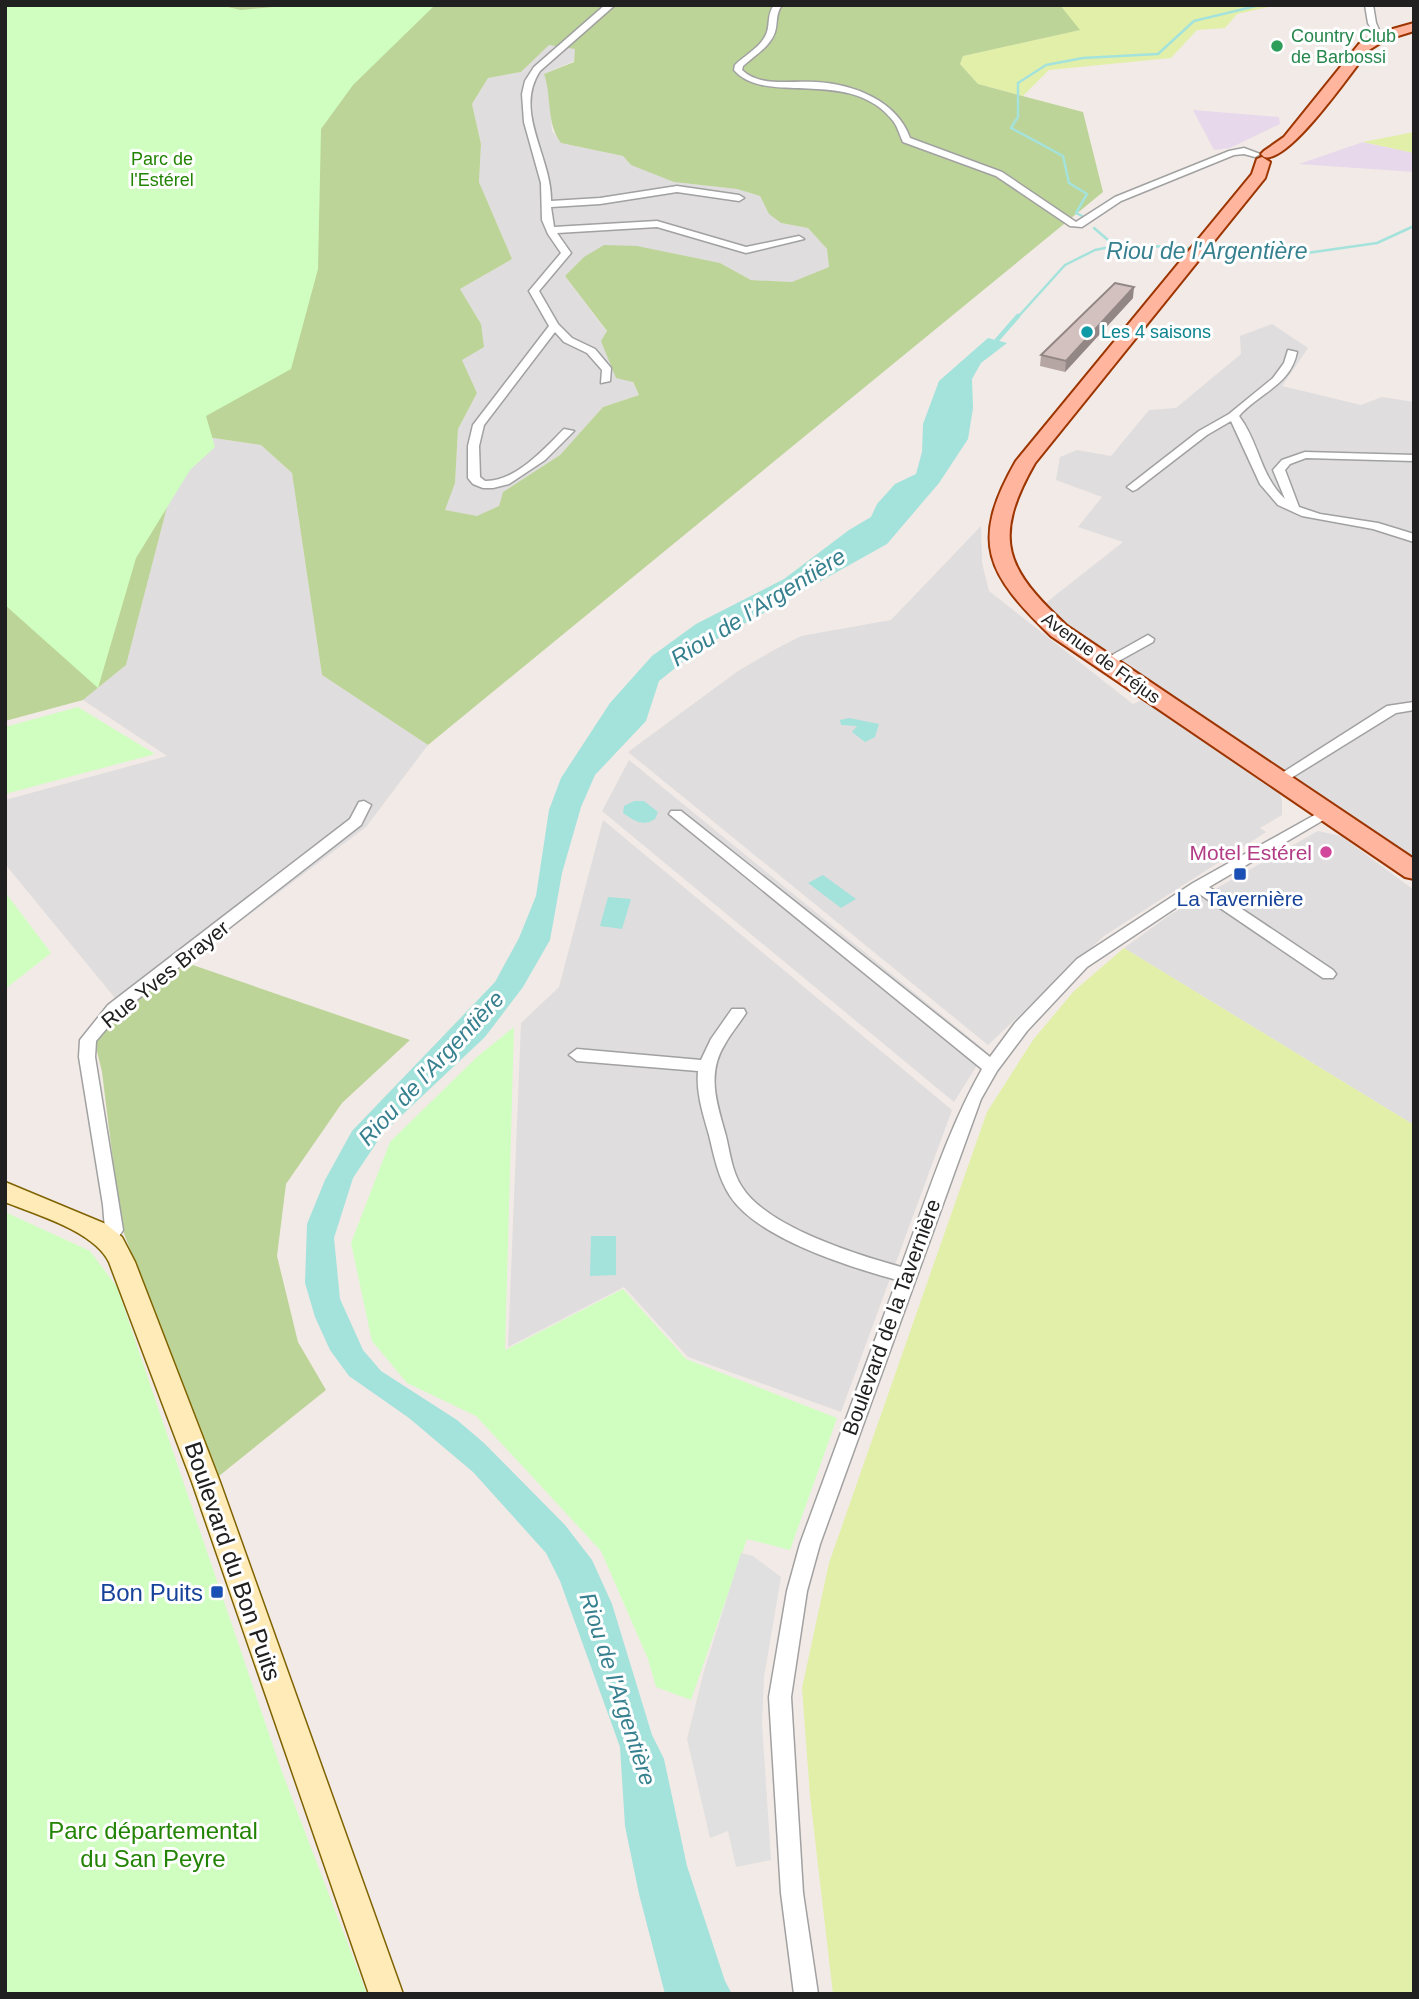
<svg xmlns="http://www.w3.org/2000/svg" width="1419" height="1999" viewBox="0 0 1419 1999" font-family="Helvetica,sans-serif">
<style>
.residential{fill:#dfddde}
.industrial{fill:#e8d8eb}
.grass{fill:#e2efa9}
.forest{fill:#bdd498;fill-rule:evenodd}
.park{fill:#d0fec1}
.parking{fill:#e0e0e0}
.water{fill:#a4e2dc}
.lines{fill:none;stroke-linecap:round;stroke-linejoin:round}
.stream-far1{stroke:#a4e2dc;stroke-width:2.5}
.stream{stroke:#a4e2dc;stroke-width:4.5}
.minor-casing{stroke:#a1a1a1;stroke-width:3}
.secondary-casing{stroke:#7f6300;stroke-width:3}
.primary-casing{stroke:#9d3500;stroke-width:4}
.minor{fill:#fff;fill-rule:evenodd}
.secondary{fill:#feebb8;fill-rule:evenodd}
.primary{fill:#ffb59e;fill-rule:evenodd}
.wall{fill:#b5a6a4}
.shaded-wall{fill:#938786}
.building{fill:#d2c1bf;stroke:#938786;stroke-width:2}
.leisure-dot{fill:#2e9e5b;stroke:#fff;stroke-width:2.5}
.culture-dot{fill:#0f9aa8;stroke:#fff;stroke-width:2.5}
.hotel-dot{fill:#d1479c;stroke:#fff;stroke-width:2.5}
.transit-dot{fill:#1a4fb4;stroke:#fff;stroke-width:2.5}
.labels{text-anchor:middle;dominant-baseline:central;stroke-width:6;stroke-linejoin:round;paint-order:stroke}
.far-leisure-label{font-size:18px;fill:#27864d;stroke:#fff;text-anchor:start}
.far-park-label{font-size:18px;fill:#238404;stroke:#fff}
.far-culture-label{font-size:18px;fill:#0d838f;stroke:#fff;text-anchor:start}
.far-street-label{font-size:18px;fill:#202020;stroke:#fff}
.hotel-label{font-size:21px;fill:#b23c85;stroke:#fff;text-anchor:end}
.transit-label{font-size:21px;fill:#164399;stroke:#fff}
.street-label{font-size:21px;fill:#202020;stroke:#fff}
.water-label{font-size:23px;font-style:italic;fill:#37808f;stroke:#fff}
.near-street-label{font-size:24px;fill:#202020;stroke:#fff}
.near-transit-label{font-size:24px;fill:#164399;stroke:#fff;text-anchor:end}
.near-park-label{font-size:24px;fill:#238404;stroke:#fff}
</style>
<rect width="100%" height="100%" fill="#f2eae6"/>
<!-- residential -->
<path class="residential" d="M549 44 576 48 574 61 544 74 549 88 552 131 561 143 623 156 631 165 683 183 737 189 760 196 769 214 781 223 808 228 827 249 829 267 792 282 751 280 720 263 565 276 607 332 639 395 603 407 560 455 503 492 499 506 477 517 444 510 455 483 458 429 477 393 462 360 481 324 460 289 512 259 479 182 481 144 472 104 488 78 521 72Z
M1272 324 1308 348 1282 386 1361 405 1382 397 1414 402V858L1082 641 1043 605 1123 542 1078 527 1102 497 1056 480 1060 457 1077 450 1111 456 1149 410 1176 408 1241 354 1240 336Z
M186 434 261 445 292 473 322 675 428 745 366 827 124 1009 5 864V800L167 756 83 700 126 665Z
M981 526 982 563 989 591 1133 704 1144 699 1279 791 1282 800V815L1260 828 1266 832 1104 936 988 1045 628 752 738 671 772 651 801 636 891 620Z
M629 760 986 1051 954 1102 602 811Z
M603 820 952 1110 841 1412 688 1357 624 1287 508 1347 521 1023 559 987Z
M1318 831 1341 836 1414 890V1125L1124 948 1171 914Z"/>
<!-- industrial -->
<path class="industrial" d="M1193 110 1279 117 1280 124 1230 148 1214 150Z
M1363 142 1414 153V172L1299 164Z"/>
<!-- grass -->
<path class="grass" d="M1058 5H1278L1237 14 1225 28 1197 30 1171 58 1049 70 1023 96 978 84 960 64 962 56 1079 30Z
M1414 132V153L1363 142Z
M1124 948 1414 1125V1994H833L810 1796 802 1688 829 1563 987 1112 1033 1040 1074 991Z"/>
<!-- forest -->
<path class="forest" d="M5 5H1060L1080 30 963 56 960 64 978 84 1083 112 1103 192 428 745 322 675 292 473 261 445 186 434 126 665 83 700 5 721ZM549 45 575 49 574 62 544 74C552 97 546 123 561 143L623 156 631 165 674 182 737 189 760 196 769 214 781 223 808 228 827 249 829 267 792 282 751 280 720 263 637 246 604 245 584 257 565 276 607 331 601 341 616 378 633 382 639 395 603 407 560 455 503 492 499 506 477 516 445 510 455 483 458 429 477 393 462 360 484 347 481 324 460 289 512 259 479 182 481 144 472 104 488 78 521 72Z
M187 963 410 1040 342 1103 286 1184 277 1256 298 1342 326 1390 219 1476 121 1226 102 1072 94 1039 124 1009Z"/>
<!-- park -->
<path class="park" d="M5 5H219L241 10 294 5 434 6 353 85 321 129 318 269 291 369 206 416 215 447 190 470 136 558 98 688 5 605Z
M78 707 155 754 5 794V727Z
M5 892 51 953 5 989Z
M514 1027 505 1350 623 1289 686 1359 837 1418 790 1550 747 1539 691 1700 656 1687 648 1659 601 1551 476 1416 407 1383 372 1341 351 1243 390 1142 478 1056Z
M5 1212 90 1251 117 1287 282 1772 367 1994H5Z"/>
<!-- parking -->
<path class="parking" d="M741 1553 753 1556 781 1577 764 1677 762 1723 771 1860 736 1867 728 1831 710 1838 687 1739 704 1671Z"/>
<!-- water -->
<path class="water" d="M988 338 1007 343 981 363 972 379 973 408 968 439 939 483 887 544 699 649 659 681 646 721 595 775 581 807 562 873 550 940 523 987 485 1037 383 1133 353 1178 334 1238 340 1299 363 1350 381 1371 457 1420 484 1443 565 1525 592 1560 612 1604 652 1735 664 1759 687 1866 725 1981 732 1994H665L639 1894 625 1826 620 1747 560 1581 546 1553 473 1472 409 1418 349 1376 330 1350 315 1317 305 1283 307 1224 325 1180 352 1131 495 982 519 938 536 896 549 810 561 778 610 703 652 656 696 624 784 579 849 530 871 517 877 504 895 484 916 474 922 452 923 424 939 381Z
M849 718 879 724 875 737 865 742 852 732 857 726 841 725 840 720Z
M634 801H644L658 812 655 819C642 827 635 821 623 813L624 806Z
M823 875 856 899 841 908 808 883Z
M608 897 631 899 622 929 600 926Z
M591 1236H616V1275L590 1276Z"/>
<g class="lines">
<!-- stream-far1 -->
<path class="stream-far1" d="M1082 216 1076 213 1087 194 1069 183 1063 156 1011 128 1018 117V83L1046 65 1083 58 1158 54 1194 21 1260 5
M1094 228 1115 246
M1017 318 1065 265 1095 250 1115 246H1149L1300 254 1377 243 1414 226"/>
<!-- stream -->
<path class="stream" d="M997 340 1018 316"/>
<!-- minor casing -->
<g class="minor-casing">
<path id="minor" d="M605 5H615L540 71C513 112 552 157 551 201L600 198 677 186 739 195 744 198 739 201 677 192 600 204 551 207 554 227 657 221 746 247 799 236 804 239 746 253 657 227 557 233 571 253 539 291 558 324 572 338 595 349 611 368 610 381 601 383 602 370 587 353 564 342 555 332 484 425 479 446 480 477 485 481C515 482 544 449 564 429L574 431 545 460 509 484 493 488H483L473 484 468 478V446L473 425 549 326 529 291 561 253 548 234 542 220 541 183 524 122 522 94 525 81 534 67Z
M774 5H782C775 15 778 22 775 32 770 47 754 56 743 66L742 70C761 88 793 80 816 82 854 84 897 101 910 138L1002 172 1076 222 1115 197 1229 151 1244 148 1260 154 1255 157 1244 154 1234 155 1121 201 1082 227 1070 226 996 176 903 142C900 136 898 128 894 122 851 65 765 107 734 70L735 65C745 55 762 47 767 32 770 22 767 15 774 5Z
M1365 5H1373L1376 23 1383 39H1377L1368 23Z
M1288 350 1297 352C1291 385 1259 393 1239 416 1259 442 1260 476 1285 499L1273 470 1282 460 1305 452 1414 455V461L1306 458 1290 464 1285 470 1299 507 1320 514 1378 523 1414 534V542L1373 529 1302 516 1278 505 1260 484 1231 421 1207 435 1137 489 1133 491 1127 487 1199 431 1229 414 1273 378 1284 363Z
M1148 635 1154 639 1153 642 1108 667 1103 668 1096 664Z
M1414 702V710L1396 713 1283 783 1278 784 1271 780 1387 706Z
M364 801 371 805 361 825 120 1013 96 1041 95 1057 123 1230 114 1244 108 1246 102 1244 99 1239 105 1229 103 1205 79 1057 80 1040 108 1005 350 819 359 802Z
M1327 808 1332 809 1334 812 1332 815 1209 887 1333 970 1336 974 1333 978H1323L1198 893 1087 967 1027 1031 997 1071 981 1099 820 1544 807 1591 791 1697 803 1893 818 1994H794L781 1893 769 1697 787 1591 800 1544 897 1280C849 1267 757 1238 730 1196 718 1177 714 1156 709 1135 703 1114 696 1093 698 1071L577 1061 569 1055 577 1049 701 1060 711 1039 732 1009H744L746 1013C739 1024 731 1033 725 1044 706 1074 717 1104 726 1136 730 1153 732 1172 742 1187 767 1227 857 1255 901 1267 926 1200 947 1131 982 1069L669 814 671 811H681L990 1057 1015 1023 1077 959 1193 883Z"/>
</g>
<!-- secondary casing -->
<g class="secondary-casing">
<path id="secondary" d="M5 1182 106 1224 122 1237 135 1262 220 1482 403 1994H369L192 1482 109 1262C94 1231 37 1215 5 1202Z"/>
</g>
<!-- primary casing -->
<g class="primary-casing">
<path id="primary" d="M1414 23V31L1385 40 1369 50C1352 71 1289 164 1264 157L1261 154 1264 151 1284 137 1359 44 1375 34Z
M1262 157 1270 162 1265 178 1035 463C991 540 1006 569 1067 626L1414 859V879L1405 877 1051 636C987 574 969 543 1016 461L1252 174 1257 159Z"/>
</g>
<!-- minor -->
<use href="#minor" class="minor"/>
<!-- secondary -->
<use href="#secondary" class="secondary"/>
<!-- primary -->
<use href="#primary" class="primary"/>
</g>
<!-- wall -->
<path class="wall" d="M1133 298 1065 372 1040 366 1041 355Z"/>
<!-- shaded-wall -->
<path class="shaded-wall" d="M1134 287 1133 298 1065 372 1066 361Z"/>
<!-- building -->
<path class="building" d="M1115 283 1134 287 1066 361 1041 355Z"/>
<!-- markers -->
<circle class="leisure-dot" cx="1277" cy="46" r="7"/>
<circle class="culture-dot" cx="1087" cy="332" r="7"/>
<circle class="hotel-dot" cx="1326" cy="852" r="7"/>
<g class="transit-dot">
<rect x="1233" y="867" width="14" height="14" rx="3.5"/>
<rect x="210" y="1585" width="14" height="14" rx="3.5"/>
</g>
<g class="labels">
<!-- far-leisure labels -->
<g class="far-leisure-label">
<text x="1291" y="36">Country Club<tspan x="1291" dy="21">de Barbossi</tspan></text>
</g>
<!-- far-park labels -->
<g class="far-park-label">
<text x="162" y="159">Parc de<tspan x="162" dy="21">l'Estérel</tspan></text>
</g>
<!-- far-culture labels -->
<g class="far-culture-label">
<text x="1101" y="332">Les 4 saisons</text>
</g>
<!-- far-street labels -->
<g class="far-street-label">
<text transform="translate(1101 658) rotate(36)">Avenue de Fréjus</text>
</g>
<!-- hotel labels -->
<g class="hotel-label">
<text x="1312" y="852">Motel Estérel</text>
</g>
<!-- transit labels -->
<g class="transit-label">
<text x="1240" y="898">La Tavernière</text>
</g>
<!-- street labels -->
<g class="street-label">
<text transform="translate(165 974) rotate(-39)">Rue Yves Brayer</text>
<text transform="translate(891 1317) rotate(-70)">Boulevard de la Tavernière</text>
</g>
<!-- water labels -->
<g class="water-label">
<text x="1207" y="251">Riou de l'Argentière</text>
<text transform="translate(758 607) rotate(-32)">Riou de l'Argentière</text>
<text transform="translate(431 1068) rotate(-47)">Riou de l'Argentière</text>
<text transform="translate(618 1689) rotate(72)">Riou de l'Argentière</text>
</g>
<!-- near-street labels -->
<g class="near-street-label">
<text transform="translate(233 1561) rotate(71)">Boulevard du Bon Puits</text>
</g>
<!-- near-transit labels -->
<g class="near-transit-label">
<text x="203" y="1592">Bon Puits</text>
</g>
<!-- near-park labels -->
<g class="near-park-label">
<text x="153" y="1830">Parc départemental<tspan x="153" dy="28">du San Peyre</tspan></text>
</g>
</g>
<!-- border -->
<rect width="1419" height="1999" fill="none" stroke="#202020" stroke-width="14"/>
</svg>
